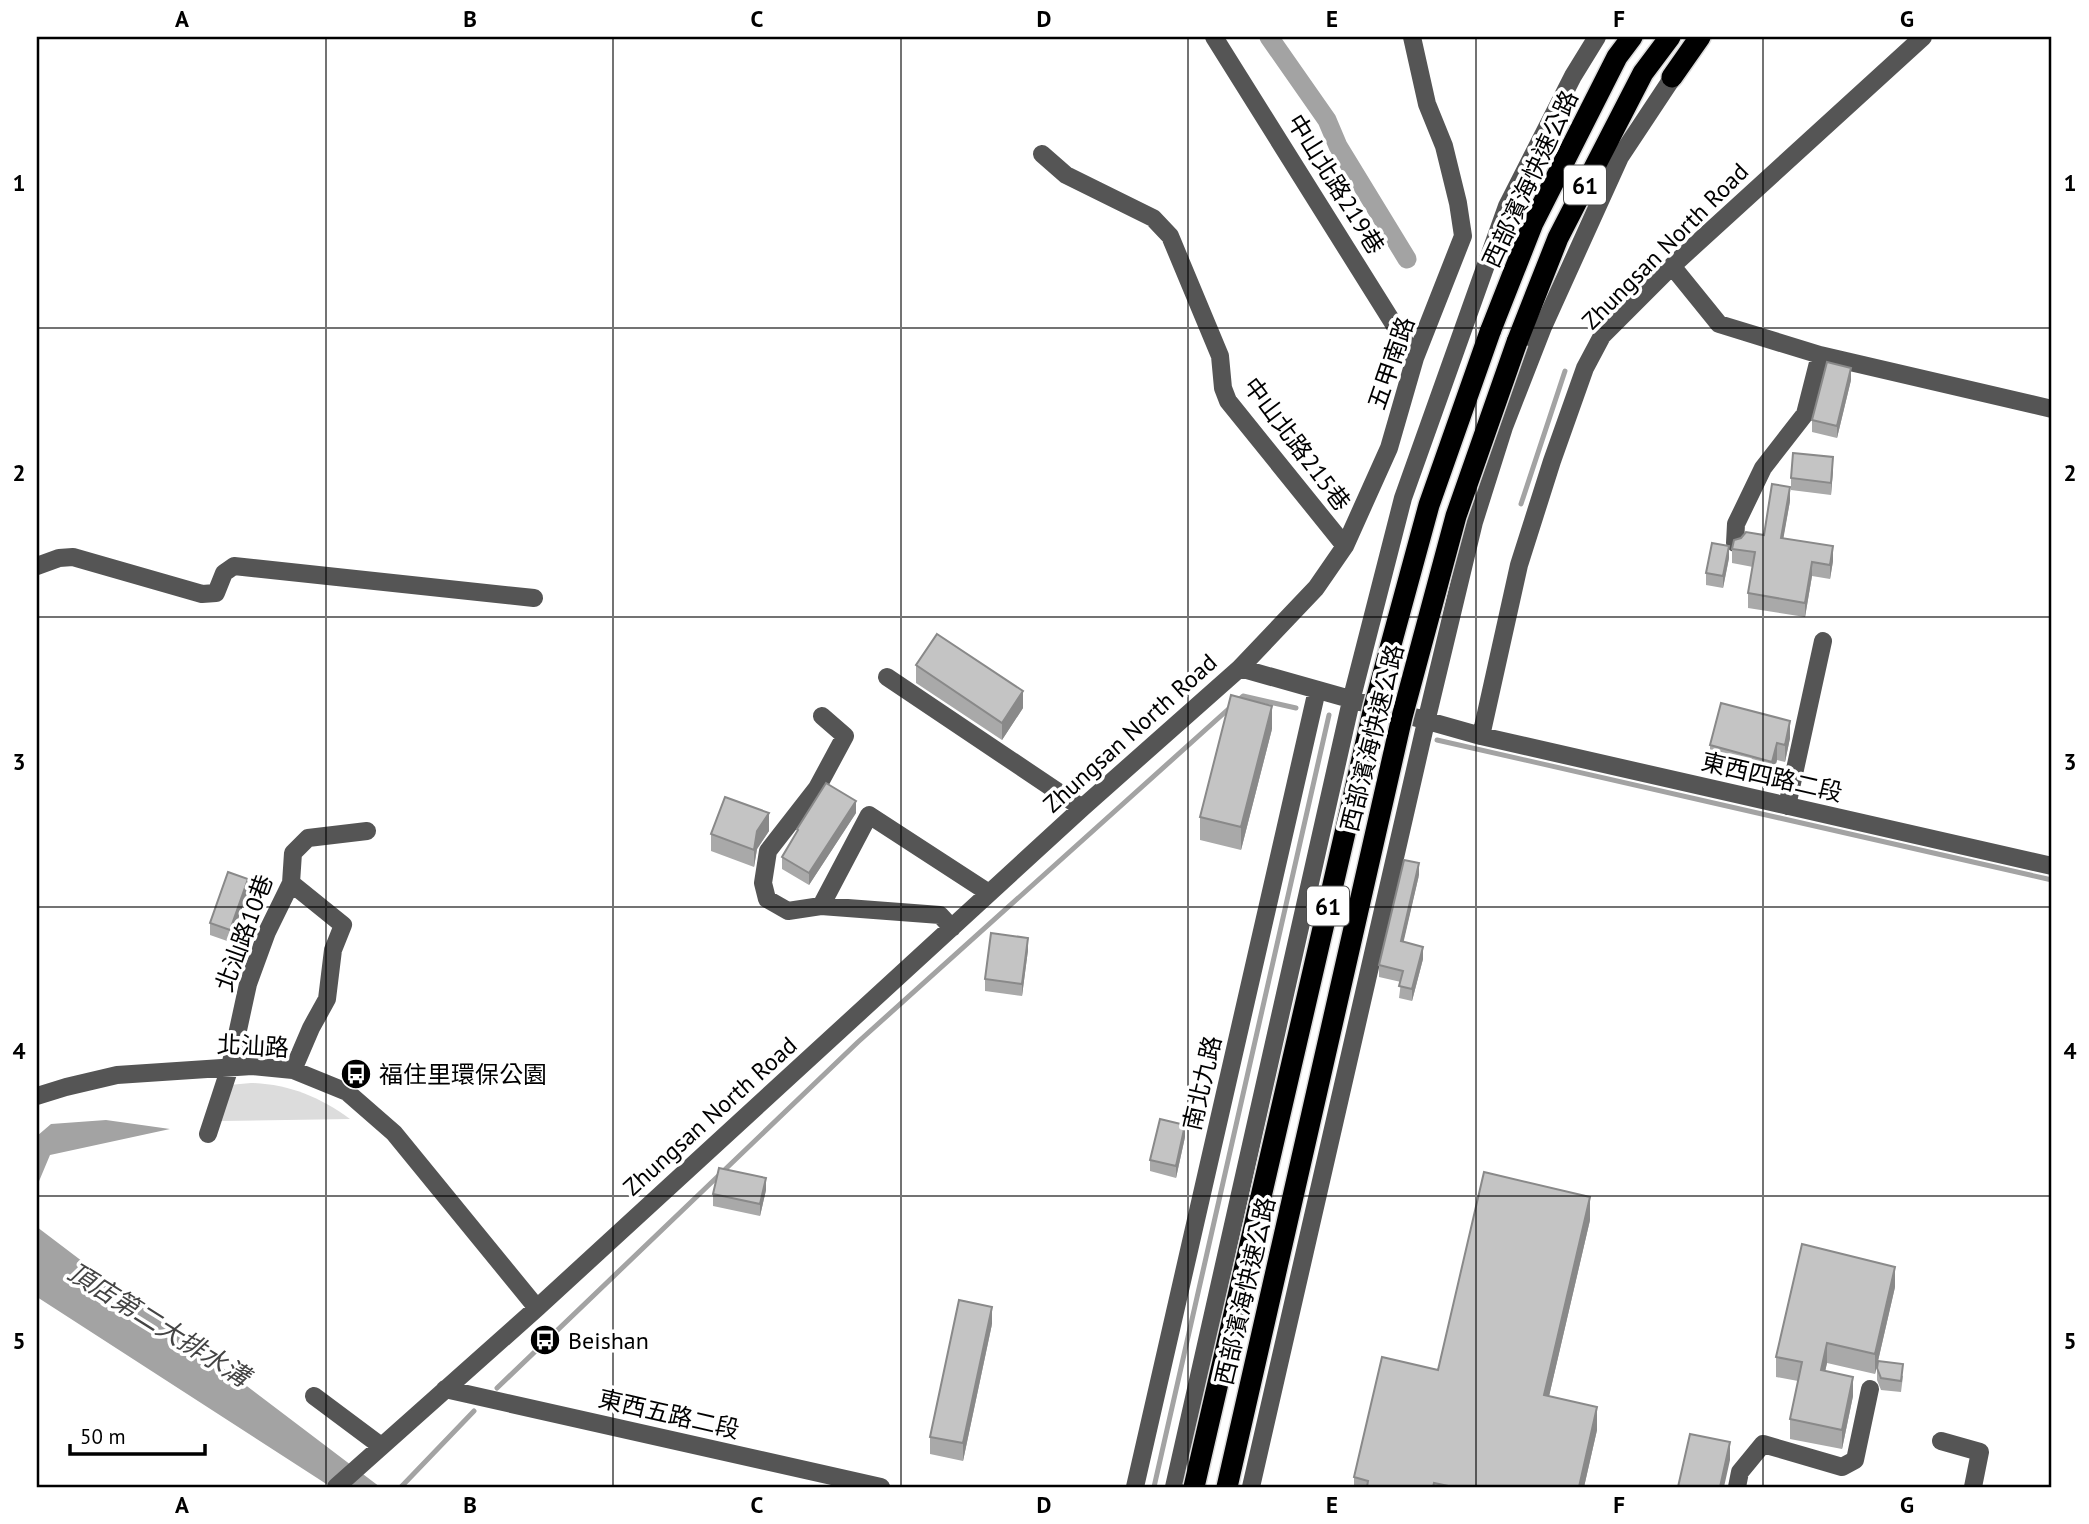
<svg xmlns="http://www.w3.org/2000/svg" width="2089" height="1524" viewBox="0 0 2089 1524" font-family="'PT Sans','Noto Sans TC',sans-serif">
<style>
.green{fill:#dcdcdc}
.water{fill:#a3a3a3}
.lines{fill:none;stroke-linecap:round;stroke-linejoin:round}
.stream{stroke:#a3a3a3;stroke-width:5}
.canal{stroke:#a3a3a3;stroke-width:19}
.highway-casing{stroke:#dbdbdb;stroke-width:24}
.minor{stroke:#555;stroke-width:18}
.highway{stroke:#000;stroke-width:21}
.highway-bridge-casing{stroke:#dbdbdb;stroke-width:24;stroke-linecap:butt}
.highway-bridge{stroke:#000;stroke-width:21}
.wall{fill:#a9a9a9}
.shaded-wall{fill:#898989}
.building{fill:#c4c4c4;stroke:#898989;stroke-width:2}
.grid{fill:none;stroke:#000;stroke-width:2;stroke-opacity:0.55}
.labels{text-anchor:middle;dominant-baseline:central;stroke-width:7;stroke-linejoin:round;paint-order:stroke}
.shield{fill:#fff;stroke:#4c4c4c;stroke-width:2}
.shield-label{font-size:23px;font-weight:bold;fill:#000}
.street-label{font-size:24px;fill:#000;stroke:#fff}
.poi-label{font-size:24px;fill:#000;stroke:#fff;text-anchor:start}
.water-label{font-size:26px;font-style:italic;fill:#444;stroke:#fff}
.neatline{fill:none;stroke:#000;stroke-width:2.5}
.grid-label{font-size:23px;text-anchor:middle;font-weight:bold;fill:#000}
</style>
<rect width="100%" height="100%" fill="#fff"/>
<!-- green -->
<path class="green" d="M251 1083C288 1084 320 1097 350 1119L221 1121 229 1085Z"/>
<!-- water -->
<path class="water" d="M106 1120 170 1129 50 1155 37 1186V1136L51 1124Z
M37 1227 380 1487H331L37 1297Z"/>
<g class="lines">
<!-- stream -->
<path class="stream" d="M1521 504 1565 371
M1437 740 2052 880
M497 1388 858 1042 1243 696 1296 708
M401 1487 474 1411
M1154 1487 1329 715"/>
<!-- canal -->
<path class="canal" d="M1269 37 1327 120 1338 146 1407 259"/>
<!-- highway casing -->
<g class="highway-casing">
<path id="highway" d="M1672 77 1700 37
M1490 332 1533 223 1617 57 1632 37
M1517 342 1558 238 1643 73 1670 37"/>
</g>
<!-- minor -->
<path class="minor" d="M1214 37 1415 358
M1042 154 1066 175 1153 218 1170 236 1220 356 1223 388 1228 401 1345 546
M1672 266 1719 324 1820 355 2052 409
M1735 543 1736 524 1763 468 1805 414 1820 355
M37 566 59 558 73 557 202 594 216 593 224 573 234 566 534 598
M1240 668 1481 736 1519 565 1552 461 1585 368 1602 336 1672 266 1923 37
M887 677 1082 808
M822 716 845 736 817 788 768 851 763 883 767 899 788 911 821 906 940 915 952 928
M1481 736 2052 866
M1787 806 1823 641
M291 883 343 925 333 950 327 999 311 1028 293 1070
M821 906 869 815 989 893
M37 1096 66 1087 117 1075 252 1066 293 1070 347 1092 394 1133 537 1308
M208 1134 230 1067 248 984 267 932 291 883 293 853 308 838 367 831
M445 1389 881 1487
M314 1396 381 1446
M1941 1441 1980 1452 1973 1487
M336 1487 537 1308 1082 808 1240 668 1316 588 1345 546 1389 448 1415 358 1463 236 1458 203 1444 146 1427 104 1412 37
M1135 1487 1317 690
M1174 1487 1351 701 1403 498 1507 206 1573 76 1597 37
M1251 1487 1426 722 1474 522 1504 427 1543 327 1620 157 1679 68
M1737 1487 1740 1472 1763 1444 1842 1467 1855 1460 1870 1389"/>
<!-- highway -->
<use href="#highway" class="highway"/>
<!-- highway-bridge casing -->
<g class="highway-bridge-casing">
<path id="highway-bridge" d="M1194 1487 1374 707 1429 505 1490 332
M1227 1487 1402 717 1456 516 1517 342"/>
</g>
<!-- highway-bridge -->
<use href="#highway-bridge" class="highway-bridge"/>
</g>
<!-- wall -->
<path class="wall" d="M1851 380 1837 438 1812 432V420Z
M1833 469 1831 495 1791 490V478Z
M1790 501 1783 538 1833 561 1830 579 1812 576 1805 617 1748 608V593L1753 567 1732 563V549L1764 535Z
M1729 558 1723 588 1706 585V573Z
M916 665 1023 708 1002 740 916 683Z
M1272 729 1241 850 1200 840V817Z
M1790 738 1785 762 1777 760 1772 778 1710 762V745Z
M856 813 809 885 782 869V857L797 833V829Z
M769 831 757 849 754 867 711 851V834Z
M1419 875 1403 942 1423 959 1412 1001 1399 998 1401 982 1379 977V965Z
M248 891 230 942 210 935V923Z
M1028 950 1022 996 985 991V979Z
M1185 1137 1176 1178 1150 1171V1160Z
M766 1190 760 1216 713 1206V1194Z
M1590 1220 1549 1396 1597 1430 1584 1487H1354V1477L1438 1370Z
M1895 1287 1878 1361 1903 1376 1901 1392 1881 1390 1877 1380V1365L1875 1374 1827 1363 1825 1371 1853 1396 1842 1449 1790 1439V1419L1798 1381 1776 1377V1357Z
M992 1324 963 1461 930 1454V1437Z"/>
<!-- shaded-wall -->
<path class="shaded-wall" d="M1851 368V380L1837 438V426Z
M1833 457V469L1831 495V483Z
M1790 487V501L1781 552V538Z
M1729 546V558L1723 588V576Z
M1833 546V561L1830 579V565Z
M1812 562V576L1805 617V603Z
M1023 691V708L1002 740V723Z
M1272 706V729L1241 850V827Z
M1790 721V738L1785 762V745Z
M1777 743V760L1772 778V762Z
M856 801V813L809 885V873Z
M769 813V831L757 849 754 867V850L757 831Z
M1419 863V875L1401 953V941Z
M248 879V891L230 942V930Z
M1028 938V950L1022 996V984Z
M1423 947V959L1412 1001V989Z
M1185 1125V1137L1176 1178V1166Z
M766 1178V1190L760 1216V1204Z
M1590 1197V1220L1544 1418V1395Z
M1895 1267V1287L1875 1374V1354Z
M992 1307V1324L963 1461V1443Z
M1827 1343V1363L1821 1390V1370Z
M1853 1377V1396L1842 1449V1430Z
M1597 1407V1430L1584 1487H1579Z
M1730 1442V1460L1724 1487H1720Z"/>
<!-- building -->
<path class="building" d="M1827 362 1851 368 1837 426 1812 420Z
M1793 453 1833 457 1831 483 1791 478Z
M1772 484 1790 487 1781 538 1833 546 1830 565 1812 562 1805 603 1748 593 1755 552 1732 549 1734 540 1741 538 1746 532 1764 535Z
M1712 543 1729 546 1723 576 1706 573Z
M937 634 1023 691 1002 723 916 665Z
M1231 695 1272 706 1241 827 1200 817Z
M1721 703 1790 721 1785 745 1777 743 1772 762 1710 745Z
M826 783 856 801 809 873 782 857 798 830 797 829Z
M725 797 769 813 757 831 754 850 711 834Z
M1404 860 1419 863 1401 941 1423 947 1412 989 1399 986 1403 971 1379 965Z
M228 872 248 879 230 930 210 923Z
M991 933 1028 938 1022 984 985 979Z
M1160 1119 1185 1125 1176 1166 1150 1160Z
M719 1168 766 1178 760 1204 713 1194Z
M1484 1172 1590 1197 1544 1395 1597 1407 1579 1487H1453L1434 1483 1433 1487H1367L1368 1481 1354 1477 1382 1357 1438 1370Z
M1802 1244 1895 1267 1875 1354 1827 1343 1821 1370 1853 1377 1842 1430 1790 1419 1802 1362 1776 1357Z
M959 1300 992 1307 963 1443 930 1437Z
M1878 1361 1903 1364 1901 1381 1881 1378 1877 1368Z
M1690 1434 1730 1442 1720 1487H1678Z"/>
<!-- grid -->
<path class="grid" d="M326 37V1487M613 37V1487M901 37V1487M1188 37V1487M1476 37V1487M1763 37V1487M37 328H2052M37 617H2052M37 907H2052M37 1196H2052"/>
<!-- icons -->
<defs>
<g id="bus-disc" transform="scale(1.575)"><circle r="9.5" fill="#000" stroke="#fff"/><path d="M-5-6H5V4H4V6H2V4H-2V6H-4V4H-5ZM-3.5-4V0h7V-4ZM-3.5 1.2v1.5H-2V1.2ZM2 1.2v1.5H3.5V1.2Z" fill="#fff"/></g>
</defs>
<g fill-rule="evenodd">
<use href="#bus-disc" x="356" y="1074"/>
<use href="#bus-disc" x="545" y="1340"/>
</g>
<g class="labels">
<!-- shield labels -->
<g class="shield">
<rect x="1564" y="165.5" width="42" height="39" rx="5"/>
<rect x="1307" y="886.5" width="42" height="39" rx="5"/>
</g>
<g class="shield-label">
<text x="1585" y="185">61</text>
<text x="1328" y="906">61</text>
</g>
<!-- street labels -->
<g class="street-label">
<text transform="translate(1530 179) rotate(-65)">西部濱海快速公路</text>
<text transform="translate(1336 184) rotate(58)">中山北路219巷</text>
<text transform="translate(1665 246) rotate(-45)">Zhungsan North Road</text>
<text transform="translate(1391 363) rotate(-71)">五甲南路</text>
<text transform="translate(1297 444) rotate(53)">中山北路215巷</text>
<text transform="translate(1130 733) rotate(-42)">Zhungsan North Road</text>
<text transform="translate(1372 738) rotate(-76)">西部濱海快速公路</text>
<text transform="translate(1772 777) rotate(13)">東西四路二段</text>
<text transform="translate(244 933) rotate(-70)">北汕路10巷</text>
<text transform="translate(253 1046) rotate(3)">北汕路</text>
<text transform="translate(1202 1083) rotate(-77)">南北九路</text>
<text transform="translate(710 1116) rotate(-42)">Zhungsan North Road</text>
<text transform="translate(1245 1291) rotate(-77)">西部濱海快速公路</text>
<text transform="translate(669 1414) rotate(13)">東西五路二段</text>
</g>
<!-- poi labels -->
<g class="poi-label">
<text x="379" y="1074">福住里環保公園</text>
<text x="568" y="1340">Beishan</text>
</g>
<!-- water labels -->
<g class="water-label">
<text transform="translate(159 1324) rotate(32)">頂店第二大排水溝</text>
</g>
</g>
<!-- border -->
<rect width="2089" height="1524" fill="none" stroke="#ffffff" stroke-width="77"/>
<!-- scale -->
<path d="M70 1444v10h135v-10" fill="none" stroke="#000000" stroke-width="3.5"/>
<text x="80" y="1444" font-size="21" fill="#000000" stroke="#ffffff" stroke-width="5" paint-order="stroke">50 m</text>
<rect x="38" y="38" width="2012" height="1448" class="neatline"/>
<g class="grid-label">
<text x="182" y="27">A</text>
<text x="470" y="27">B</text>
<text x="757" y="27">C</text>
<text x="1044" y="27">D</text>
<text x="1332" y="27">E</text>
<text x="1619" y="27">F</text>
<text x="1907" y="27">G</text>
<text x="19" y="191">1</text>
<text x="2070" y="191">1</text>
<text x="19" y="481">2</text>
<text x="2070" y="481">2</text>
<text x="19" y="770">3</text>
<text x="2070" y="770">3</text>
<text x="19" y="1059">4</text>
<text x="2070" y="1059">4</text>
<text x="19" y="1349">5</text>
<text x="2070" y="1349">5</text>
<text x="182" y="1513">A</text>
<text x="470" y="1513">B</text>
<text x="757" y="1513">C</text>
<text x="1044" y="1513">D</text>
<text x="1332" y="1513">E</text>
<text x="1619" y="1513">F</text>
<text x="1907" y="1513">G</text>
</g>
</svg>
